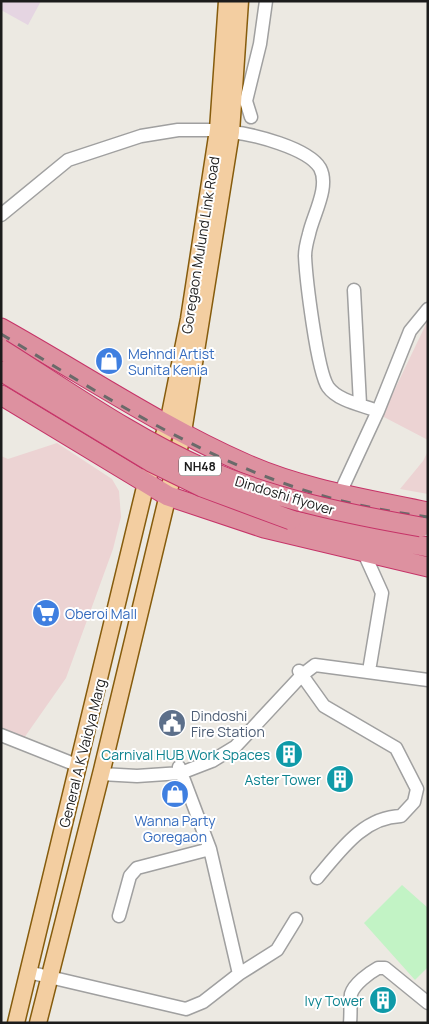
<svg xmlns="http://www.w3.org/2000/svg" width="429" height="1024" viewBox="0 0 429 1024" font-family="Manrope,sans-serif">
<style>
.commercial{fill:#ecd3d3}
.industrial{fill:#e5d5e2}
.park{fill:#c2f3c5}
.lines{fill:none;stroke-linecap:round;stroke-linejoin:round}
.minor-casing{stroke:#a0a0a0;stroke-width:15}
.major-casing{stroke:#865c0d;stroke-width:19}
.highway-casing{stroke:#c63468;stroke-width:21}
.minor{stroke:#fff;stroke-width:12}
.major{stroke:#f3cea1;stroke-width:16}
.highway{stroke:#dd91a0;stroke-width:19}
.rail{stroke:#6a6a6a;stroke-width:3;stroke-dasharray:10 10;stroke-linecap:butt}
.highway-bridge-casing{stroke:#c63468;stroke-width:21;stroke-linecap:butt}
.highway-bridge{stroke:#dd91a0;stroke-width:19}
.labels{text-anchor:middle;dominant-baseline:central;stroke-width:4;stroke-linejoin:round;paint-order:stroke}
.shield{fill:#fff;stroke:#606060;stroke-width:1}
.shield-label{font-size:12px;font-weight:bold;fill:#1c1c1c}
.street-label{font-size:14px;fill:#1c1c1c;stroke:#fff}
.shop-label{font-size:14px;fill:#366cbe;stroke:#fff;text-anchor:start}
.service-label{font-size:14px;fill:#4e5e75;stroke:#fff;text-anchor:start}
.culture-label{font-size:14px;fill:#0d838f;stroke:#fff;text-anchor:end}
</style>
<rect width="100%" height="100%" fill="#ece9e2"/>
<!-- commercial -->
<path class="commercial" d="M427 322 428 323V440L382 416Z
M57 443 112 479 119 491 121 517 113 549 66 678 24 738 1 733V456L8 459Z
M428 451V494L400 489 423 461Z"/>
<!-- industrial -->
<path class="industrial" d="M1 1H41L28 25 1 10Z"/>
<!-- park -->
<path class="park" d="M402 885 428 908V967L415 980 364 923Z"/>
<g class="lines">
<!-- minor casing -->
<g class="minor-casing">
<path id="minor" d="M251 117 246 101 260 44 266 1
M231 132C253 134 308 148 320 168 330 187 313 215 309 234 307 241 305 249 305 256 306 278 317 371 328 387 338 401 362 405 378 411
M1 215 68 160 141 136 178 130H218
M354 290 360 404
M340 493 378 411 410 331 428 309
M364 553 382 593 370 665
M299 671 324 706 396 748 417 789 414 802 401 816C363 817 340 851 317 878
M1 735 79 766
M179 767 210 849 239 974
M101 774 137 776 181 773 212 761 235 747 302 675 315 665 428 680
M119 916 130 876 137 868 210 849
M28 972 186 1009 203 1002 239 974 277 950 296 919
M350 1023C351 1014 350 1001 351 994 354 984 369 973 378 968H385L428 1003"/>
</g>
<!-- major casing -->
<g class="major-casing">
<path id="major" d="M16 1023 146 483 168 424 189 319 218 130 227 1
M38 1023 102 770 183 432 231 132 240 1"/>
</g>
<!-- highway casing -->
<g class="highway-casing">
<path id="highway" d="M1 328C80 372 162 427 244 463 301 489 367 499 428 512
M1 395 168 496 264 528 428 567
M291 520 428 547"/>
</g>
<!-- minor -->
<use href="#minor" class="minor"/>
<!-- major -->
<use href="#major" class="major"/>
<!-- highway -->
<use href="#highway" class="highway"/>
<!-- rail -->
<path class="rail" d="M1 334C109 399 218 470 342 501 370 508 399 513 428 517"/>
<!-- highway-bridge casing -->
<g class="highway-bridge-casing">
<path id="highway-bridge" d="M1 349C68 391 132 437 205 469 274 499 347 514 421 527
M1 371 151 462 202 487 291 520"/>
</g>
<!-- highway-bridge -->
<use href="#highway-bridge" class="highway-bridge"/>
</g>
<!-- icons -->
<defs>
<g id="shop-disc" transform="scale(1.4375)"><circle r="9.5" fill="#3f7fe0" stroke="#fff"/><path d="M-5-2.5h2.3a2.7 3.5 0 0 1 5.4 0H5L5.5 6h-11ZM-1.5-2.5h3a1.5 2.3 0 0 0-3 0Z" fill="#fff"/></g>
<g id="supermarket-disc" transform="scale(1.4375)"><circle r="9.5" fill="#3f7fe0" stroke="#fff"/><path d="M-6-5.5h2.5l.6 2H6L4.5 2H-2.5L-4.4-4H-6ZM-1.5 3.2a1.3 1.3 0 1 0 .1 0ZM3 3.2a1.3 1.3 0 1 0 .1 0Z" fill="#fff"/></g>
<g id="civic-disc" transform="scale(1.4375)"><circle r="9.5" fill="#5c6f8a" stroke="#fff"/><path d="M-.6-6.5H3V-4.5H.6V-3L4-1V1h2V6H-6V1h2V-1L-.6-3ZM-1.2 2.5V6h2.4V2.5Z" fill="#fff"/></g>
<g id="building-disc" transform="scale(1.4375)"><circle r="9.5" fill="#0f9aa8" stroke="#fff"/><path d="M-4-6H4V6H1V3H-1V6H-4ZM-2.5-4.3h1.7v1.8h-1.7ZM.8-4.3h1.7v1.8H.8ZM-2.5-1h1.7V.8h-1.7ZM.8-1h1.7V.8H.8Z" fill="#fff"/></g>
</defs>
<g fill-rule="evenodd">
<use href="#shop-disc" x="109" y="361"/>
<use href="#supermarket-disc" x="46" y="613"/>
<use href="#civic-disc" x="172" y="723"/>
<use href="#building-disc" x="289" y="754"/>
<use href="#building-disc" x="340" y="779"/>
<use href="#shop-disc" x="175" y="794"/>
<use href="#building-disc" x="383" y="1000"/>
</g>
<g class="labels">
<!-- shield labels -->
<rect class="shield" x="179" y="456.5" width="42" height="19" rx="4"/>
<g class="shield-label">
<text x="200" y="466">NH48</text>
</g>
<!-- street labels -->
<g class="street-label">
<text transform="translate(200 245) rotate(-81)">Goregaon Mulund Link Road</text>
<text transform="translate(285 495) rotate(17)">Dindoshi flyover</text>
<text transform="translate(82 753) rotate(-76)">General A K Vaidya Marg</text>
</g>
<!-- shop labels -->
<g class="shop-label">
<text x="128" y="353">Mehndi Artist<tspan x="128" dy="16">Sunita Kenia</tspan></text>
<text x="65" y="613">Oberoi Mall</text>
<text x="175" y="820" text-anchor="middle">Wanna Party<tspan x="175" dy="16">Goregaon</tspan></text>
</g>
<!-- service labels -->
<g class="service-label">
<text x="191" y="715">Dindoshi<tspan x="191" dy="16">Fire Station</tspan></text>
</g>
<!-- culture labels -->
<g class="culture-label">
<text x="270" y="754">Carnival HUB Work Spaces</text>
<text x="321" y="779">Aster Tower</text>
<text x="364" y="1000">Ivy Tower</text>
</g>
</g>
<!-- border -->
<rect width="429" height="1024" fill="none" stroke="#1c1c1c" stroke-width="5"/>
</svg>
